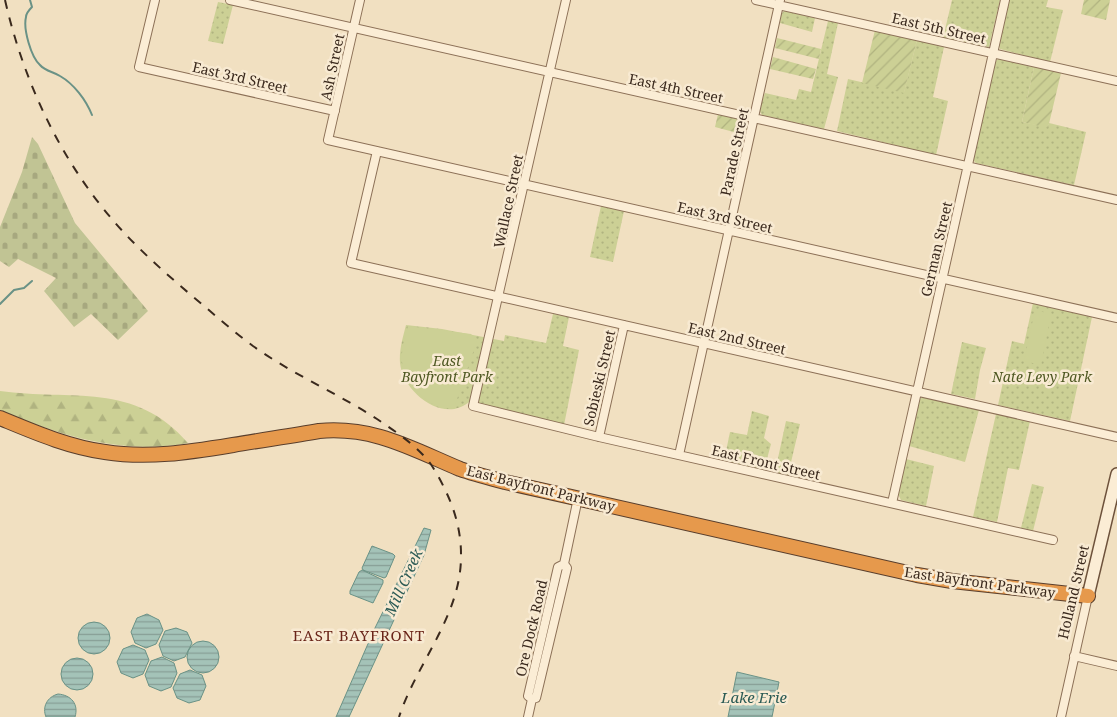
<svg xmlns="http://www.w3.org/2000/svg" width="1117" height="717" viewBox="0 0 1117 717" font-family="'Noto Serif',serif">
<style>
.grass{fill:url(#grass-dots)}
.forest{fill:url(#forest-firs)}
.cemetery{fill:url(#cemetery-stones)}
.garden{fill:url(#garden-furrows)}
.pitch{fill:#ccd095}
.water{fill:url(#water-rules);stroke:#6a9286}
.lines{fill:none;stroke-linecap:round;stroke-linejoin:round}
.stream{stroke:#6a9286;stroke-width:2}
.street-casing{stroke:#8c7057;stroke-width:10}
.secondary-casing{stroke:#6d513b;stroke-width:14}
.highway-casing{stroke:#593e2c;stroke-width:16}
.street{stroke:#fbedd5;stroke-width:8}
.secondary{stroke:#fbedd5;stroke-width:11}
.highway{stroke:#e6994c;stroke-width:14}
.rail{stroke:#3a291d;stroke-width:2;stroke-dasharray:9 9;stroke-linecap:butt}
.labels{text-anchor:middle;dominant-baseline:central;stroke-width:5;stroke-linejoin:round;paint-order:stroke}
.street-label{font-size:14px;fill:#3a291d;stroke:#f8ead2}
.park-label{font-size:14px;font-style:italic;fill:#4e5822;stroke:#f8ead2}
.water-label{font-size:15px;font-style:italic;fill:#2b5b55;stroke:#f8ead2}
.neighbourhood-label{font-size:15px;letter-spacing:1px;fill:#6a2519;stroke:#f8ead2}
</style>
<defs>
<pattern id="grass-dots" width="8" height="8" patternUnits="userSpaceOnUse" patternTransform="scale(1.25)"><rect width="8" height="8" fill="#ccd095"/><path d="M2 2h.1M6 6h.1" fill="none" stroke="#b0b380" stroke-width="1.8" stroke-linecap="round"/></pattern>
<pattern id="forest-firs" width="22" height="20" patternUnits="userSpaceOnUse" patternTransform="scale(1.25)"><rect width="22" height="20" fill="#ccd095"/><path d="M5 1l3.5 6h-7zM16 11l3.5 6h-7z" fill="#b0b380"/></pattern>
<pattern id="cemetery-stones" width="16" height="16" patternUnits="userSpaceOnUse" patternTransform="scale(1.25)"><rect width="16" height="16" fill="#c1c494"/><path d="M2 7V4a2 2 0 0 1 4 0v3zM10 15v-3a2 2 0 0 1 4 0v3z" fill="#a7a87f"/></pattern>
<pattern id="garden-furrows" width="10" height="10" patternUnits="userSpaceOnUse" patternTransform="scale(1.25)"><rect width="10" height="10" fill="#ccd095"/><path d="M-1 1l2-2M0 10L10 0M9 11l2-2" fill="none" stroke="#b0b380"/></pattern>
<pattern id="water-rules" width="6" height="5" patternUnits="userSpaceOnUse" patternTransform="scale(1.25)"><rect width="6" height="5" fill="#a4c3b8"/><path d="M0 2.5h6" fill="none" stroke="#879e95"/></pattern>
</defs>
<rect width="100%" height="100%" fill="#f1e0c1"/>
<!-- grass -->
<path class="grass" d="M952 0H1000L989 47 943 38Z
M1009 0H1048L1046 7 1063 10 1050 62 1000 49 999 45Z
M218 2 233 5 223 44 208 41Z
M784 11 815 18 812 32 780 23 781 14Z
M828 21 838 23 827 74 838 77 824 129 762 115 759 110 765 93 796 100 799 89 811 92Z
M917 40 944 47 933 97 948 101 936 155 837 131 848 79 904 92Z
M998 59 1034 67 1022 122 1048 127 1049 123 1086 132 1074 185 976 163 974 161V154L995 62Z
M601 206 624 211 613 262 590 257Z
M1033 303 1092 317 1070 421 998 405 1012 341 1024 344Z
M553 314 569 317 563 346 579 350 564 425 469 402C443 424 403 392 400 363 399 350 403 337 406 325L442 329 504 341 505 335 546 343Z
M962 342 986 348 980 370 975 399 951 394Z
M922 397 979 410 965 462 909 446 919 401Z
M752 411 769 416 764 438 771 444 764 470 724 461 730 432 747 435Z
M996 414 1030 421 1019 470 1008 468 997 522 973 517Z
M786 421 800 424 788 475 775 472Z
M906 459 934 466 926 506 901 500 898 494Z
M1032 484 1044 487 1033 531 1021 528Z"/>
<!-- forest -->
<path class="forest" d="M0 391C71 401 135 381 188 443 122 455 60 436 0 410Z"/>
<!-- cemetery -->
<path class="cemetery" d="M32 137 38 144 75 223 148 311 118 340 91 314 74 327 44 291 56 278 18 259 9 267 0 261V227L22 172Z"/>
<!-- garden -->
<path class="garden" d="M1084 0H1110L1106 20 1081 14Z
M875 30 917 40 904 93 862 83Z
M777 38 821 49 819 59 775 48Z
M773 57 816 69 813 79 770 69Z
M1034 67 1061 73 1048 128 1022 122Z
M718 114 745 120 748 125 745 135 715 127Z"/>
<!-- pitch -->
<path class="pitch" d="M1035 310 1051 314 1041 365 1024 361Z
M408 326 471 334 477 341 454 408C450 408 446 408 442 408 424 403 404 380 402 362 401 350 405 337 408 326Z"/>
<!-- water -->
<path class="water" d="M424 528 431 530 424 555 349 717H336L374 630Z
M372 546 393 554 395 556 386 577 384 578 363 570 362 568Z
M362 570 383 580V583L373 603 350 594V591L359 572Z
M147 614 159 620 163 630 156 644 146 648 135 643 131 632 137 618Z
M78 638a16 16 0 1 1 32 0a16 16 0 1 1-32 0Z
M176 628 187 632 192 643 185 657 174 661 163 656 159 645 165 631Z
M187 657a16 16 0 1 1 32 0a16 16 0 1 1-32 0Z
M133 645 145 650 149 660 143 674 133 678 121 673 117 662 123 649Z
M162 657 174 663 177 673 171 687 161 691 149 686 145 675 151 661Z
M61 674a16 16 0 1 1 32 0a16 16 0 1 1-32 0Z
M190 670 202 675 206 686 200 700 189 703 177 698 173 688 180 674Z
M737 672 779 682 772 717H728Z
M58 694C71 695 79 704 75 717H46C42 707 47 697 58 694Z"/>
<g class="lines">
<!-- stream -->
<path class="stream" d="M30 0 32 7C29 10 26 14 26 17 23 29 31 57 40 65 45 71 54 72 60 76 74 84 86 100 92 115
M0 304 14 290 24 288 32 281"/>
<!-- street casing -->
<g class="street-casing">
<path id="street" d="M155 0 139 67 335 111
M230 0 1117 200
M360 0 328 140 1117 318
M566 0 473 406 599 437 1053 540
M756 0 1117 81
M377 151 351 263 1117 437
M599 437 624 325
M679 455 780 0
M892 503 1005 0
M564 564 578 498
M1074 656 1117 666
M532 699 536 698 567 568 564 564
M528 717 532 699 528 696 558 567 564 564
M1061 717 1088 596"/>
</g>
<!-- secondary casing -->
<g class="secondary-casing">
<path id="secondary" d="M1088 596 1117 474"/>
</g>
<!-- highway casing -->
<g class="highway-casing">
<path id="highway" d="M0 418C34 432 68 447 105 452 148 459 190 452 233 445 262 440 291 436 319 431 374 426 412 449 460 469 474 474 490 478 505 482L917 575 952 581 1088 596"/>
</g>
<!-- street -->
<use href="#street" class="street"/>
<!-- secondary -->
<use href="#secondary" class="secondary"/>
<!-- highway -->
<use href="#highway" class="highway"/>
<!-- rail -->
<path class="rail" d="M5 0C26 92 70 180 137 246 160 269 185 290 210 311 224 323 238 335 253 346 292 374 337 393 377 419 396 432 416 445 430 463 437 473 443 485 448 496 456 514 461 534 461 554 462 615 417 662 399 717"/>
</g>
<g class="labels">
<!-- street labels -->
<g class="street-label">
<text transform="translate(939 28) rotate(13)">East 5th Street</text>
<text transform="translate(332 67) rotate(-78)">Ash Street</text>
<text transform="translate(240 77) rotate(13)">East 3rd Street</text>
<text transform="translate(676 88) rotate(12)">East 4th Street</text>
<text transform="translate(734 152) rotate(-78)">Parade Street</text>
<text transform="translate(508 201) rotate(-78)">Wallace Street</text>
<text transform="translate(725 217) rotate(13)">East 3rd Street</text>
<text transform="translate(936 249) rotate(-77)">German Street</text>
<text transform="translate(737 338) rotate(13)">East 2nd Street</text>
<text transform="translate(599 378) rotate(-77)">Sobieski Street</text>
<text transform="translate(766 462) rotate(13)">East Front Street</text>
<text transform="translate(541 488) rotate(14)">East Bayfront Parkway</text>
<text transform="translate(980 582) rotate(8)">East Bayfront Parkway</text>
<text transform="translate(1073 592) rotate(-77)">Holland Street</text>
<text transform="translate(531 628) rotate(-77)">Ore Dock Road</text>
</g>
<!-- park labels -->
<g class="park-label">
<text x="447" y="360">East<tspan x="447" dy="16">Bayfront Park</tspan></text>
<text x="1042" y="376">Nate Levy Park</text>
</g>
<!-- water labels -->
<g class="water-label">
<text transform="translate(403 582) rotate(-66)">Mill Creek</text>
<text x="754" y="697">Lake Erie</text>
</g>
<!-- neighbourhood labels -->
<g class="neighbourhood-label">
<text x="359" y="635">EAST BAYFRONT</text>
</g>
</g>
</svg>
